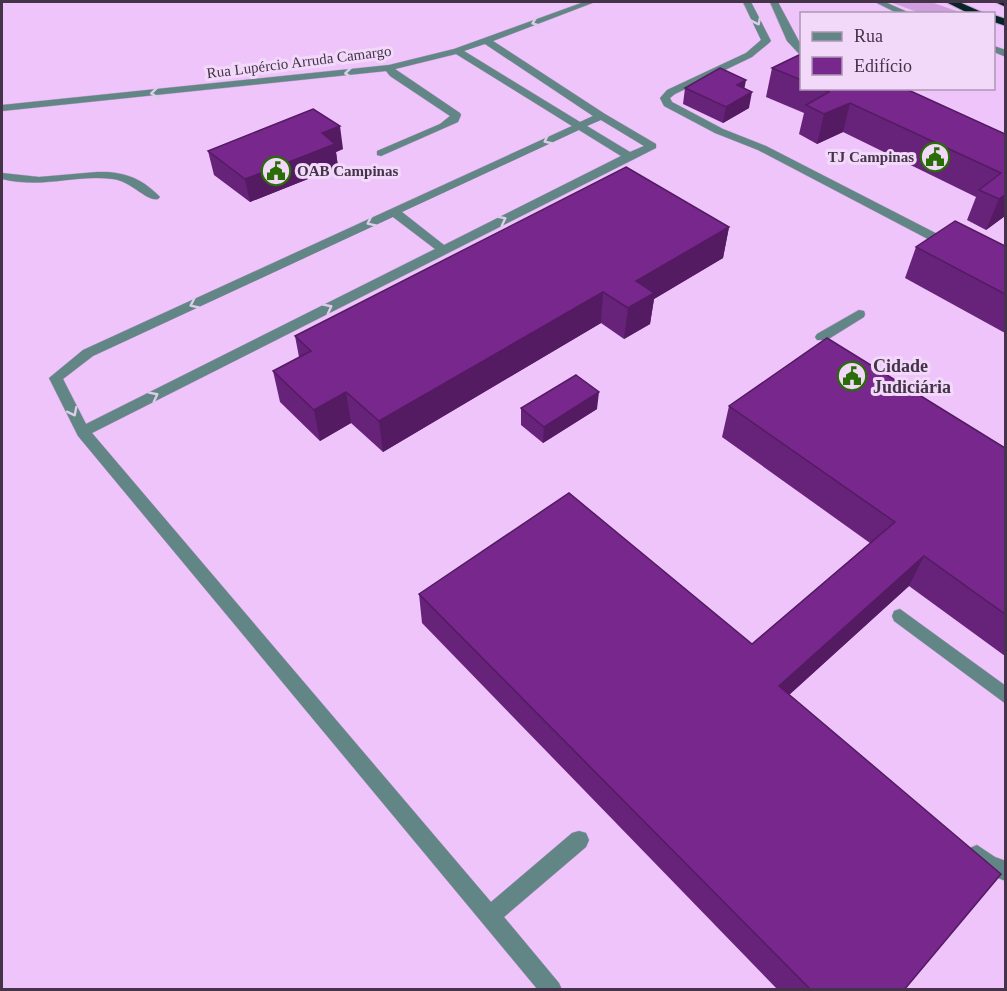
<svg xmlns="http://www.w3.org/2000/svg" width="1007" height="991" viewBox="0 0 1007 991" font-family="'Times New Roman',serif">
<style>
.green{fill:#d09edf}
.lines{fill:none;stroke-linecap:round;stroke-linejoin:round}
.minor-casing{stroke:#c9a4d4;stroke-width:1}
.highway-casing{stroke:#c9a4d4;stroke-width:2}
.minor{fill:#628586;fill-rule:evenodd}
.highway{fill:#072426;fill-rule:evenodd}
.wall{fill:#672279}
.shaded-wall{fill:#541b63}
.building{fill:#78278d;stroke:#541b63;stroke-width:1.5}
.oneway{stroke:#dccce9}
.labels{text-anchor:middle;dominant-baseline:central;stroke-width:6;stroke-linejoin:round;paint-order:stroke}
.far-street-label{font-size:15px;fill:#443349;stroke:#f2d9fa}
.far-poi-label{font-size:15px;font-weight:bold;fill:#443349;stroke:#f2d9fa;text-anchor:end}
.poi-label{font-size:18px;font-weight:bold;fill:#443349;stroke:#f2d9fa;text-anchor:start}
</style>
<rect width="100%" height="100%" fill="#efc4fb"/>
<!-- green -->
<path class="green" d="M890 2H931L962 13H920Z"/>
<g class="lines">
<!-- minor casing -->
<g class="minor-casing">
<path id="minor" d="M584 2H595L493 41 605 114 656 144V148L92 433 491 902 572 833 579 831 586 833 589 840 586 847 504 917 559 983 562 990H538L78 436 49 378 83 350 572 126 456 54 395 69 460 113 461 115 458 122 381 156 377 155V151L440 124 450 116 390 76 386 71 2 111V105L389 65 454 49ZM485 44 593 116 580 122 464 51ZM601 120 644 146 630 152 587 126ZM579 130 621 156 444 245 402 212ZM393 217 435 249 86 424 63 379 93 356Z
M743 2H751L771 41 769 43 752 57 675 94 670 98 672 102 723 129 766 146 953 242V248H945L758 150 715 133 664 106 660 98 667 90 746 53 761 40Z
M770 2H778L802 47V57L787 41Z
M875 2H885L912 14H899Z
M994 46 1006 50V57L994 52Z
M97 172C123 171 142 178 160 197L158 199C147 202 131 181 113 179 75 174 43 189 2 179V173L39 177Z
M859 310 864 311 865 314 864 317 827 340H817L815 337 817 334Z
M900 609 1006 686V704L894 621 892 616 894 611Z
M977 845 995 857 1006 861V881C990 875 974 871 967 855L970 848Z"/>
</g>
<!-- highway casing -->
<g class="highway-casing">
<path id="highway" d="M946 2H959L986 14H970Z
M995 2H1006V7Z
M994 15 1006 19V26L994 22Z"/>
</g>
<!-- minor -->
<use href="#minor" class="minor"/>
<!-- highway -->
<use href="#highway" class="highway"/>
</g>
<!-- wall -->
<path class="wall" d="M801 54V88H904L1005 134V216L986 230 967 220 976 197 843 132 817 144 799 134 804 113 766 97 772 68Z
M685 88 745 89 749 108 723 123 683 104Z
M343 149 336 152 338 167 250 202 214 175 208 151Z
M729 227 723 258 654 299 650 324 624 339 601 323 383 452 351 423 320 441 280 402 273 371 299 357 295 336Z
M1005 246V333L905 278 916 247Z
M729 406 1005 448V656L909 586 789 695 904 990H778L422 623 419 594 752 644 870 543 722 437Z
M521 408 597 409 543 443 521 425Z"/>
<!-- shaded-wall -->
<path class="shaded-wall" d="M746 80 743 96 737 85Z
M752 92 749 108 723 123 726 107Z
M850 103 843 132 817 144 824 114Z
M340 126 343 149 336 152 338 167 250 202 245 179 322 133Z
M1005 195V216L986 230 999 199Z
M729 227 723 258 654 299 650 324 624 339 628 308 636 281Z
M603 292 601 323 383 452 379 421Z
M346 392 351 423 320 441 314 410Z
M599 392 597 409 543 443 544 427Z
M924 556 909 586 768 714 779 686Z"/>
<!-- building -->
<path class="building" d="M801 54V80L772 68Z
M720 68 746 80 737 85 752 92 726 107 685 88Z
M821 88H904L1005 134V195L999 199 979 190 1001 173 850 103 824 114 806 105 829 92Z
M313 109 340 126 322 133 335 144 245 179 208 151Z
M626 167 729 227 636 281 654 293 628 308 603 292 379 421 346 392 314 410 273 371 311 351 295 336Z
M955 221 1005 246V294L916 247Z
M827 338 1005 448V614L924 556 779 686 1001 874 904 990H811L419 594 569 493 752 644 895 522 729 406Z
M576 375 599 392 544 427 521 408Z"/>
<!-- one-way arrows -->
<defs><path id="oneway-chevron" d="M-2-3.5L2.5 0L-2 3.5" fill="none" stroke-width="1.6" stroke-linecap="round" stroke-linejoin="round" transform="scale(1.5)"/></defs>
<g class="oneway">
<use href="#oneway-chevron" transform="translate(757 21) rotate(64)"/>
<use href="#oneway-chevron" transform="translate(536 22) rotate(159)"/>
<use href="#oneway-chevron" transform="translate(349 73) rotate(174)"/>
<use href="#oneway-chevron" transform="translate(155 93) rotate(174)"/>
<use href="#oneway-chevron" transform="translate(548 140) rotate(155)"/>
<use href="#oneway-chevron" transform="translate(502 220) rotate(-27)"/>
<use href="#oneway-chevron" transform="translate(371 222) rotate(155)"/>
<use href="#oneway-chevron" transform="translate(194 304) rotate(155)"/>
<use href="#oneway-chevron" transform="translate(328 308) rotate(-27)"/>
<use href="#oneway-chevron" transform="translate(154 396) rotate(-27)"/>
<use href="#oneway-chevron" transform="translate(73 412) rotate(63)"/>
</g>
<!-- icons -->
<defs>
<g id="civic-ring" transform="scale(1.5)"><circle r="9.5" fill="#f2d9fa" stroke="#2a6d07" stroke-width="1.5"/><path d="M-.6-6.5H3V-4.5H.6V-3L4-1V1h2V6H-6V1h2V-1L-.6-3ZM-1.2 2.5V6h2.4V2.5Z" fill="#2a6d07"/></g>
</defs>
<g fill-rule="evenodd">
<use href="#civic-ring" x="935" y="157"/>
<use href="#civic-ring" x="276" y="171"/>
<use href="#civic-ring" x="852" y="376"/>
</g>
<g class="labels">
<!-- far-street labels -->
<g class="far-street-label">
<text transform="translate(299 62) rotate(-7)">Rua Lupércio Arruda Camargo</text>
</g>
<!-- far-poi labels -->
<g class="far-poi-label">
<text x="914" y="157">TJ Campinas</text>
<text x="297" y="171" text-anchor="start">OAB Campinas</text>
</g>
<!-- poi labels -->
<g class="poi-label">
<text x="873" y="366">Cidade<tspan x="873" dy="21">Judiciária</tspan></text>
</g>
</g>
<!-- border -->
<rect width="1007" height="991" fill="none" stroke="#443349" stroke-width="6"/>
<!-- legend -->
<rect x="800" y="12" width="195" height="78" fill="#f2d9fa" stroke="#ac97b3" stroke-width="1.5"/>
<rect x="812" y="32" width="30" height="9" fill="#628586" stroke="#ac97b3" stroke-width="1.5"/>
<text x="854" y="42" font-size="18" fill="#443349">Rua</text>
<rect x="812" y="57" width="30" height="18" fill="#78278d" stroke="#ac97b3" stroke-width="1.5"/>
<text x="854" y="72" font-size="18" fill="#443349">Edifício</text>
</svg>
